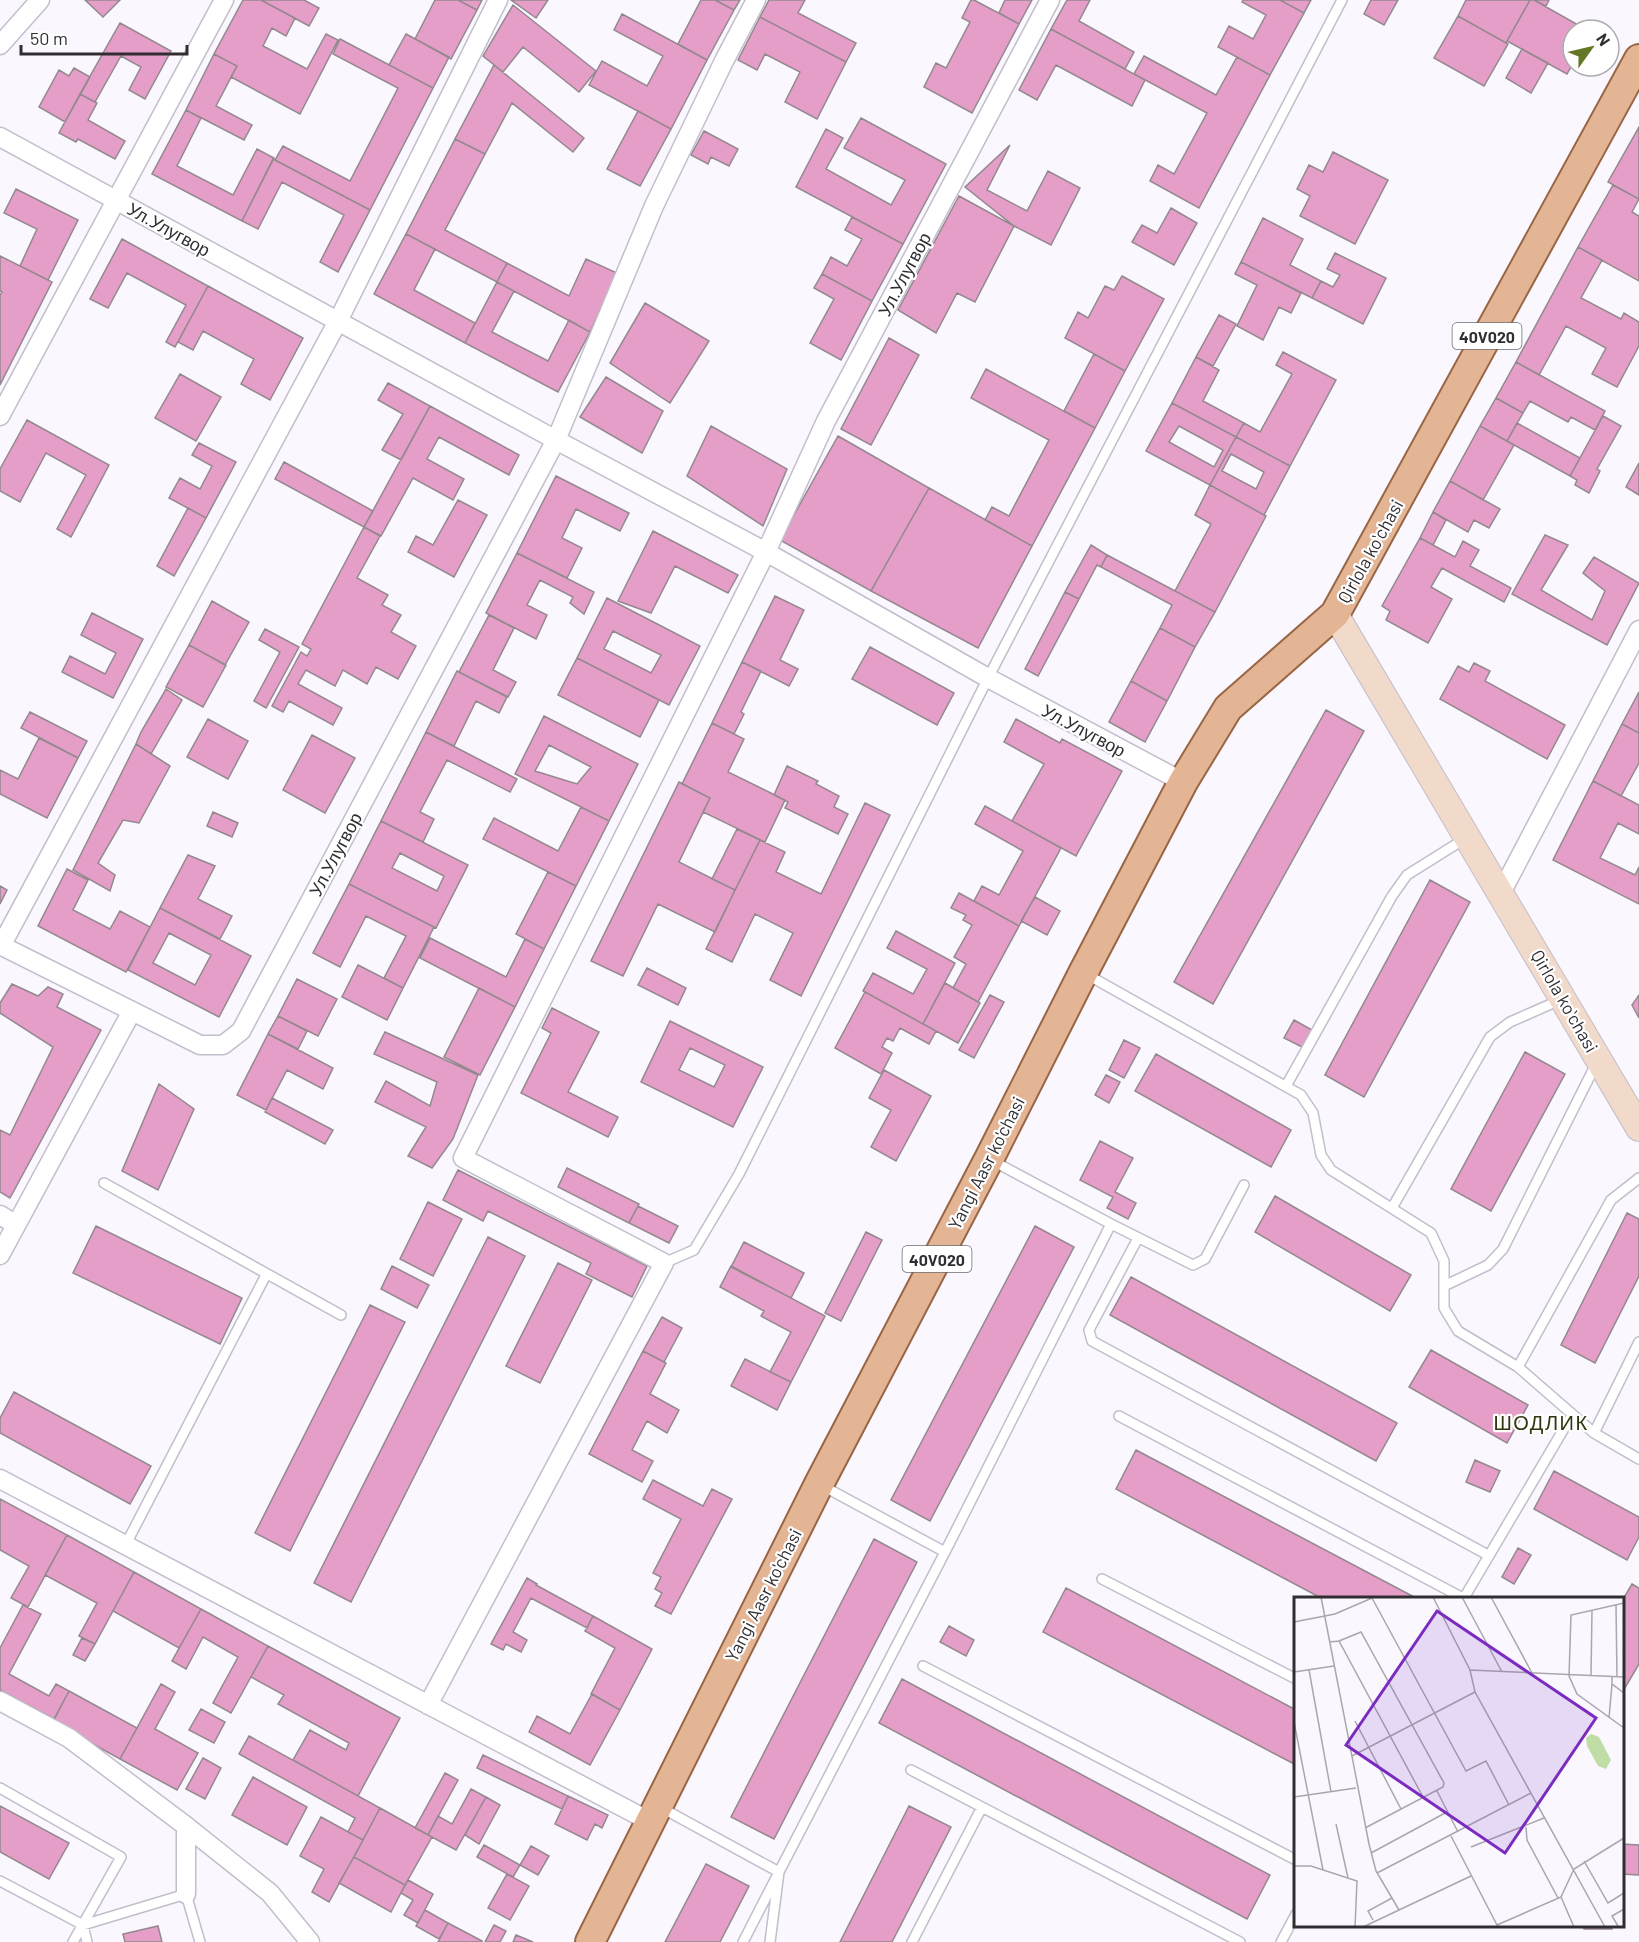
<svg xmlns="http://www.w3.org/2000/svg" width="1639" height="1942" viewBox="0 0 1639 1942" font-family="Barlow,sans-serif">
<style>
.building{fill:#e59ec7;stroke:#94888f;stroke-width:1.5;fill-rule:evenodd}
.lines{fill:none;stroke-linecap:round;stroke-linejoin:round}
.lane-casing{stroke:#c3becb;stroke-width:12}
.street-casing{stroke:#c3becb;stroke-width:21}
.secondary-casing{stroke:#c3becb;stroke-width:28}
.primary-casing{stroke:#996645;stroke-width:32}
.lane{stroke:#fff;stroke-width:9}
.street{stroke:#fff;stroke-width:18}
.secondary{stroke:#f2daca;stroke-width:26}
.primary{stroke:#e4b595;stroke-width:28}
.labels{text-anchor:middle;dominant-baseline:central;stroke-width:4.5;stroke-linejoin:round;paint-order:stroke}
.shield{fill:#fff;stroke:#6e6d70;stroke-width:1.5}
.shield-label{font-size:16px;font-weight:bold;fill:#302e33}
.street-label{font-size:18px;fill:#302e33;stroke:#fff}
.neighbourhood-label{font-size:20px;letter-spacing:1.5px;fill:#2d3710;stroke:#fff}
.inset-road{fill:none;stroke:#a9a7ad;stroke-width:1.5}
.view{fill:#7b2cbf;fill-opacity:0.15;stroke:#7b2cbf;stroke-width:3}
.inset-edge{fill:none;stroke:#302e33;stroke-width:3}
</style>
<rect width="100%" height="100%" fill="#faf7ff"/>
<!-- building -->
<path class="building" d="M85 0H120L103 17Z
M243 0H261L295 18 286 36 272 28 263 46 307 69 326 34 338 40 300 114 231 77 237 66 214 54Z
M261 0H304L319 8 309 26Z
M435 0H458L477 10 451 59 415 39Z
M458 0H482L477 10Z
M511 0H548L536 18Z
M701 0H715L734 10 707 60 678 44Z
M715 0H740L734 10Z
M769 0H805L798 13 856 43 846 62 760 17Z
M971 0H974L1019 24 972 113 924 87 936 63 946 68 970 22 962 18Z
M1005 0H1032L1019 24 999 13Z
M1067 0H1090L1079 21 1134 52 1125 69 1051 29Z
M1243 0H1280L1304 13 1270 75 1218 47 1229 26 1253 39 1266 15 1242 2Z
M1280 0H1311L1304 13Z
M1371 0H1398L1384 25 1364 14Z
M1466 0H1530L1506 43 1458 16Z
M1530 0H1534L1587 30H1573V63L1567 74 1507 41Z
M1534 0H1549L1546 6Z
M513 5 596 71 579 92 523 47 503 72 483 56Z
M622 14 707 60 671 129 589 85 602 61 647 86 663 56 614 30Z
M1458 16 1508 44 1484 86 1434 58Z
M760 17 846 62 817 119 785 102 800 72 765 54 757 70 738 60Z
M120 23 171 51 145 99 129 90 141 67 121 56 95 102 80 94Z
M1051 29 1145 80 1132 106 1056 65 1037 100 1019 90Z
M406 34 449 57 433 88 389 65Z
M340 39 433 88 370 210 275 160 283 146 350 181 398 88 333 54Z
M1522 49 1548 63 1531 93 1506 78Z
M214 54 237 66 216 106 252 125 244 140 186 110Z
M1144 56 1216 95 1237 57 1270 75 1199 208 1150 181 1158 165 1174 174 1207 113 1134 74Z
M494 65 584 138 573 152 512 103 485 154 455 139Z
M74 68 90 77 65 122 39 107 59 70 69 76Z
M80 94 97 103 88 120 125 141 115 159 78 139 76 142 59 133Z
M186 110 201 118 177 166 233 195 257 149 274 158 242 221 152 174Z
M638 111 671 129 640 186 607 169Z
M861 118 946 164 903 244 796 187 826 129 843 138 826 169 891 205 905 180 844 148Z
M1639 127V199L1608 182Z
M704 131 738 149 729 166 711 157 708 164 691 155Z
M455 139 485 154 445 230 507 263 497 282 406 234Z
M1010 145 987 190 1027 211 1048 171 1080 188 1051 245 1014 226 965 187Z
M1333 152 1388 180 1355 244 1300 216 1310 196 1297 189 1309 165 1323 172Z
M273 159 370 210 338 272 320 262 344 215 282 182 258 229 242 221Z
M1613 185 1639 199 1632 212 1639 216V281L1578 247Z
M16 189 78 220 48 280 20 266 37 229 4 213Z
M959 196 1014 226 975 302 957 293 936 333 898 310Z
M1171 208 1197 223 1174 265 1132 242 1142 225 1157 233Z
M852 217 903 244 872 301 822 274 831 257 847 266 862 239 845 230Z
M1263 218 1303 239 1290 265 1321 281 1312 298 1241 262Z
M406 234 435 249 414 290 475 323 465 343 374 294Z
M122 239 208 286 175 347 166 342 186 305 127 273 108 308 90 299Z
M1578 247 1602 260 1581 298 1621 319 1624 313 1639 322V346L1617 387 1592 374 1606 348 1566 326 1539 375 1516 362Z
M1335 253 1386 278 1363 324 1312 298 1321 281 1333 287 1340 275 1327 269Z
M0 256 52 282 0 385V295L2 292 0 291Z
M586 259 617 273 590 332 497 282 507 263 569 296Z
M1241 262 1301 293 1291 313 1279 307 1263 340 1237 326 1257 285 1235 274Z
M822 274 872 301 841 360 810 343 834 299 814 288Z
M1122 276 1164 299 1125 371 1065 338 1078 312 1088 318 1105 286 1114 290Z
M497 282 514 291 492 332 548 361 569 320 590 332 558 392 465 343Z
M208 286 303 338 270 400 241 384 254 359 203 331 193 350 178 342Z
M645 303 709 341 670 403 610 363Z
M1219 315 1236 324 1213 366 1196 357Z
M889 338 919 355 871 445 841 429Z
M1283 352 1336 380 1290 466 1236 437 1244 423 1260 432 1292 374 1276 365Z
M1094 354 1125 371 1095 428 1064 411Z
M1196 357 1219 370 1203 401 1244 423 1236 437 1172 403Z
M1516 362 1605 411 1595 430 1571 417 1568 422 1530 401 1523 413 1496 398Z
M986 369 1095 428 1032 546 985 520 992 507 1009 516 1049 440 971 398Z
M180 374 221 397 196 441 155 418Z
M606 377 663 411 642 453 580 417Z
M388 383 430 406 401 460 382 450 403 414 378 400Z
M1496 398 1523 413 1507 441 1480 426Z
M1172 403 1236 437 1210 485 1146 451ZM1179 426 1223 450 1214 467 1169 442Z
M430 406 519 455 509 475 439 437 427 459 464 479 453 500 413 478 381 536 364 527Z
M1603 416 1621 426 1597 469 1600 471 1589 493 1575 485 1577 480 1570 476Z
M27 420 109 465 71 537 57 529 86 475 46 453 20 502 0 491V469Z
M1517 423 1580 458 1570 476 1507 441Z
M711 426 787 469 763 526 687 476Z
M1480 426 1514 445 1483 500 1450 481Z
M838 436 929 488 871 591 780 540Z
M1236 437 1290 466 1264 515 1210 485ZM1231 454 1264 472 1256 489 1222 471Z
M199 443 236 462 206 518 169 498 180 478 200 489 212 466 192 455Z
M284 462 373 511 364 527 275 479Z
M1639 463V495L1626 487Z
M556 476 629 513 620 531 576 509 562 538 582 548 567 578 517 553Z
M1450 481 1500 509 1489 528 1474 520 1468 532 1433 512Z
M1210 485 1266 516 1215 612 1175 591 1211 524 1195 515Z
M929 488 1032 546 978 648 871 591Z
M458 500 487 515 454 577 408 552 416 536 433 545Z
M188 508 206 518 174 576 157 566Z
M1433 512 1446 520 1433 545 1420 538Z
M364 527 380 536 357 578 388 595 382 605 401 615 391 632 416 646 398 679 376 667 367 684 343 670 335 686 306 670 298 684 342 708 333 725 289 701 283 712 272 706 301 652 307 656 311 649 302 644Z
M653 531 738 575 728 593 675 566 651 613 618 601Z
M1545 535 1568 545 1541 590 1592 620 1605 591 1583 573 1594 557 1639 583 1607 645 1512 594Z
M1420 538 1455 557 1463 541 1479 550 1470 566 1511 588 1504 602 1442 568 1431 587 1452 599 1428 643 1386 620 1390 611 1382 606Z
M1091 545 1107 555 1101 567 1097 565 1079 599 1065 592Z
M517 553 594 592 584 614 570 603 573 597 540 580 527 605 547 615 536 639 486 613Z
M1107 555 1215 612 1195 647 1160 628 1172 605 1101 567Z
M1065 592 1079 599 1038 676 1025 669Z
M775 596 804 610 780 660 798 669 789 686 742 662Z
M607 598 700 646 669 705 577 658ZM613 631 661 655 651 673 604 649Z
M212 601 249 622 225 665 189 645Z
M92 613 143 639 113 698 62 672 70 656 105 674 116 653 81 635Z
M489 615 514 628 493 670 516 682 508 697 459 672Z
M1160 628 1195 647 1167 701 1131 681Z
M265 629 299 647 266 708 254 701 280 652 259 640Z
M189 645 226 665 203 707 166 687Z
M870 647 954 693 937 725 852 679Z
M577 658 659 700 640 737 558 695Z
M742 662 761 671 741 712 744 714 734 734 712 723Z
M1474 663 1490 671 1485 681 1565 725 1547 759 1440 699 1458 666 1469 672Z
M457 671 507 697 499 713 476 701 454 746 426 732Z
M1131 681 1167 701 1145 742 1109 722Z
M166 689 182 700 151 754 136 744 141 732Z
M1639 692V733L1622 724Z
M1326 710 1364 731 1213 1004 1174 982Z
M30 712 87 741 78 758 21 728Z
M544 716 638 764 609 821 515 774ZM549 745 591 767 577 784 535 771Z
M208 719 248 741 228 779 187 757Z
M1016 719 1060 743 1062 739 1122 771 1076 856 1012 821 1044 764 1004 742Z
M712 723 744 739 728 772 785 800 765 842 703 812 710 798 682 784Z
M1622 724 1639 733V763L1621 796 1593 781Z
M426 732 517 779 510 792 447 760 420 812 434 819 423 842 381 821Z
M312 735 355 758 325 813 283 790Z
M39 738 78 758 47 818 0 794V770L18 779Z
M136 744 170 766 139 823 123 820 98 863 115 875 110 891 73 870Z
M787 766 818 781 816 784 839 796 834 807 848 814 838 834 785 808 788 802 774 795Z
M1593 781 1639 805V834L1618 823 1600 858 1635 875 1639 867V904L1553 860Z
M679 782 710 798 679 862 735 890 715 932 658 904 623 976 591 961Z
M865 803 890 815 801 996 770 980 793 933 755 914 732 962 706 949 760 840 785 852 776 872 821 894Z
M985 806 1061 848 1019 926 974 901 982 886 999 895 1023 851 975 824Z
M581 807 609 821 576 886 483 839 494 818 558 851Z
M213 812 238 823 232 837 207 826Z
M381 821 468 865 436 928 349 884ZM400 853 444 876 437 891 392 868Z
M737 829 760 840 735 890 712 879Z
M188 855 215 866 198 899 232 916 220 939 160 908Z
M67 869 88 880 73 910 110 929 120 911 150 927 126 972 38 926Z
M548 872 576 886 544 949 516 934Z
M1430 880 1470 902 1364 1097 1325 1075Z
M349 884 434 927 403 988 384 978 406 936 366 916 340 967 313 953Z
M0 886 7 890 0 904Z
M959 893 1019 926 978 1002 953 988 966 964 954 957 972 925 963 920 966 915 951 908Z
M1035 897 1060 911 1047 935 1021 921Z
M160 908 251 956 219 1017 128 970ZM169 933 211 955 195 985 153 963Z
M896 931 955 963 923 1024 863 991 873 973 913 994 927 969 887 948Z
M430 938 506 977 525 939 544 949 515 1007 420 958Z
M358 965 403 988 387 1020 342 997Z
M647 968 686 988 678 1005 638 985Z
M297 979 337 999 318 1036 278 1016Z
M945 983 980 1003 958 1043 923 1024Z
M12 984 38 996 48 987 63 994 57 1007 101 1030 10 1198 0 1192V1130L10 1135 53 1047 0 1013V1003Z
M479 988 515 1007 480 1075 444 1057Z
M865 992 936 1031 929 1044 900 1028 893 1041 887 1038 882 1047 892 1053 881 1074 835 1048Z
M990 995 1004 1002 974 1058 959 1050Z
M1639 995V1018L1632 1005Z
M552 1008 599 1032 568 1092 618 1117 608 1137 521 1093 551 1033 542 1028Z
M278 1016 307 1031 298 1049 268 1034Z
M1294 1020 1312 1030 1302 1047 1284 1038Z
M670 1021 763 1067 733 1127 641 1082ZM690 1048 725 1065 714 1087 679 1070Z
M385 1032 478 1075 453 1139 432 1168 408 1156 426 1127 375 1102 386 1081 430 1106 437 1082 374 1054Z
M268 1034 333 1068 323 1089 287 1070 266 1110 237 1095Z
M1124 1040 1140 1048 1124 1078 1109 1070Z
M1525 1052 1565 1074 1491 1211 1451 1189Z
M1156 1054 1291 1130 1271 1167 1135 1091Z
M884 1070 931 1096 896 1161 871 1147 891 1110 869 1098Z
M1106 1075 1120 1082 1109 1103 1095 1095Z
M159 1084 194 1109 158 1190 122 1171Z
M272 1098 333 1130 325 1144 265 1112Z
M1100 1141 1133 1158 1115 1192 1136 1203 1128 1219 1107 1208 1113 1197 1080 1180Z
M567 1168 639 1204 629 1223 558 1187Z
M458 1170 647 1266 632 1297 586 1274 591 1263 488 1211 483 1221 443 1200Z
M1275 1196 1411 1275 1390 1311 1255 1232Z
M428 1202 462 1219 433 1276 400 1259Z
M638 1206 678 1226 669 1243 629 1223Z
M1627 1213 1639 1219V1276L1595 1363 1561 1345Z
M96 1226 242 1298 220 1344 73 1273Z
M1035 1226 1074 1247 930 1521 891 1500Z
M866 1232 882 1240 841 1321 825 1313Z
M488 1237 525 1256 351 1602 314 1583Z
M744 1242 804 1273 791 1298 731 1267Z
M558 1263 592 1280 540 1383 506 1366Z
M392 1266 429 1285 417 1308 381 1289Z
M731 1266 825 1316 791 1382 770 1372 791 1332 761 1316 764 1311 720 1287Z
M1131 1277 1397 1423 1376 1461 1110 1315Z
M370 1305 405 1322 290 1551 255 1533Z
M662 1317 682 1328 664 1362 643 1351Z
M1431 1350 1528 1405 1507 1443 1409 1387Z
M643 1351 666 1363 650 1394 679 1410 667 1433 647 1421 632 1450 653 1461 642 1482 589 1454Z
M745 1359 791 1382 777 1410 731 1386Z
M14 1392 151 1466 130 1504 0 1433V1418Z
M1136 1450 1416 1598H1321L1116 1489Z
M1475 1460 1500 1471 1490 1492 1466 1482Z
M1554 1471 1639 1517V1537L1627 1560 1534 1509Z
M653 1480 703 1506 712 1489 732 1499 671 1614 655 1606 662 1593 655 1589 661 1577 653 1573 681 1519 643 1499Z
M0 1499 67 1535 28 1607 11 1598 29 1566 0 1550Z
M67 1535 134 1572 95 1644 79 1636 97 1603 45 1575Z
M874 1539 917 1562 774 1839 731 1817Z
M1518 1548 1531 1555 1514 1584 1502 1577Z
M134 1572 201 1609 179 1648 113 1611Z
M527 1578 537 1584 536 1585 593 1616 587 1628 531 1598 513 1632 527 1640 521 1652 506 1644 503 1650 491 1644Z
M1632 1584 1639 1588V1664L1622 1693V1601Z
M1066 1588 1296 1710V1765L1043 1632Z
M23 1605 41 1614 9 1674 49 1696 56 1684 69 1691 54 1719 0 1690V1648Z
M201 1609 268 1646 231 1713 213 1703 238 1657 203 1637 186 1669 172 1661Z
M593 1616 652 1649 620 1710 591 1694 615 1648 585 1631Z
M949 1626 974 1640 966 1656 940 1642Z
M82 1638 95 1644 85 1661 73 1655Z
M268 1646 400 1718 358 1796 293 1760 310 1730 346 1750 349 1743 278 1704 284 1695 251 1677Z
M902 1679 1270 1875 1247 1919 879 1723Z
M161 1684 175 1692 155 1729 198 1753 177 1790 120 1759Z
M69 1691 137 1728 120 1759 53 1722Z
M592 1694 620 1710 590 1765 529 1732 537 1716 570 1734Z
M201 1709 225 1722 214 1743 189 1730Z
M249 1736 380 1808 363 1840 348 1832 355 1818 239 1754Z
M483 1755 568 1796 562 1809 477 1768Z
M203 1758 221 1768 205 1799 186 1789Z
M445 1773 458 1780 428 1835 415 1828Z
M253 1777 307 1807 287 1845 232 1815Z
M471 1789 486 1797 456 1850 428 1835 438 1816 452 1824Z
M568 1796 608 1815 602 1828 595 1824 587 1840 555 1824Z
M486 1797 500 1805 479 1844 465 1835Z
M0 1806 69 1843 49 1879 0 1852Z
M909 1806 951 1827 892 1942H840Z
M380 1808 432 1837 405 1885 354 1857Z
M321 1817 363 1840 329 1902 312 1892 324 1869 300 1856Z
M1622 1844 1639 1845V1875L1622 1874Z
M484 1845 520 1865 513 1877 477 1857Z
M531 1846 549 1856 538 1875 520 1865Z
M354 1857 405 1885 391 1912 339 1883Z
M706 1864 749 1886 720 1942H665Z
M507 1874 529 1886 510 1920 488 1908Z
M408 1880 433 1894 418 1923 404 1915 413 1900 401 1893Z
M425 1910 448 1923 439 1939 416 1926Z
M448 1923 482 1941 481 1942H438Z
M494 1925 506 1931 500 1942H485Z
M158 1926 162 1942H125L123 1934Z
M1584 1926H1612V1929H1584Z
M516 1935 533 1942H513Z"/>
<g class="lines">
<!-- lane casing -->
<g class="lane-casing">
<path id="lane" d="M1086 974 1301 1095 1313 1113 1321 1155 1331 1170 1431 1233 1444 1261V1308L1458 1331 1518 1367 1594 1433 1639 1459
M1286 1086 1392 896 1407 875 1466 838
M104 1183 341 1315
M1392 1208 1490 1037 1510 1022 1560 1000
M1111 1224 1193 1265 1205 1259 1244 1185
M1138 1238 1089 1330 1092 1341 1488 1555
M664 1263 694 1250 739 1174 988 678 1342 0
M1444 1286 1488 1265 1503 1249 1596 1064
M1518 1367 1611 1200 1639 1178
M1119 1416 1463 1598
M1594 1433 1639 1342
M821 1485 945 1552
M126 1544 266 1275
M1102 1579 1296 1679
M1464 1598 1572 1415
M923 1666 1296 1860
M911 1770 1240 1942
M0 1788 121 1857 73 1942
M660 1807 779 1872 743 1942
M0 1881 83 1925 87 1942
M83 1925 186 1894 200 1942
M770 1942 779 1872 945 1552 1111 1224 991 1160
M912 1942 982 1807
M1281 1942 1296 1914"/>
</g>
<!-- street casing -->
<g class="street-casing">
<path id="street" d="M0 45 40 0
M0 137 556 440 766 552 988 678 1183 782
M0 416 224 0
M1501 893 1639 630
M0 945 200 1045H223L241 1031 556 440 654 206 724 61 756 0
M1 946 338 321 498 0
M0 1215 16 1225
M0 1255 132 1011
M0 1479 649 1821
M0 1701 69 1738 186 1826 270 1893 310 1942
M428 1705 664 1263 463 1158 766 552 826 421 1050 0
M186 1826V1894"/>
</g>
<!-- secondary casing -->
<g class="secondary-casing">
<path id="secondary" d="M1335 614 1639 1128"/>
</g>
<!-- primary casing -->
<g class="primary-casing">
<path id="primary" d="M590 1942 819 1484 989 1159 1083 973 1183 782 1228 708 1335 614 1639 59"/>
</g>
<!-- lane -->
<use href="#lane" class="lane"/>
<!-- street -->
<use href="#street" class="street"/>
<!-- secondary -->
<use href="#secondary" class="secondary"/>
<!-- primary -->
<use href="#primary" class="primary"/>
</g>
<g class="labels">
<!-- shield labels -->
<g class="shield">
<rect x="1452.5" y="323" width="69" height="26" rx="4.5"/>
<rect x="902.5" y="1246" width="69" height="26" rx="4.5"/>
</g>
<g class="shield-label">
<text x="1487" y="336">40V020</text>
<text x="937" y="1259">40V020</text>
</g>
<!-- street labels -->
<g class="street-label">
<text transform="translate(169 229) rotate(29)">Ул.Улугвор</text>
<text transform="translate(904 274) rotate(-62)">Ул.Улугвор</text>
<text transform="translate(1370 551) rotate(-61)">Qirlola koʻchasi</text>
<text transform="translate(1084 730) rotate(28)">Ул.Улугвор</text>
<text transform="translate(335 854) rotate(-62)">Ул.Улугвор</text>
<text transform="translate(1565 1001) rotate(60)">Qirlola koʻchasi</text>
<text transform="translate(986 1163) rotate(-63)">Yangi Aasr ko'chasi</text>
<text transform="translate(763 1595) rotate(-63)">Yangi Aasr ko'chasi</text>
</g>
<!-- neighbourhood labels -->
<g class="neighbourhood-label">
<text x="1541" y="1422">ШОДЛИК</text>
</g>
</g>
<!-- overview -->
<g transform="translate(1294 1597)">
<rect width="330" height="330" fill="#faf7ff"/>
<path d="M297 137 305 140 317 163 312 172 304 169 293 149 292 141Z" fill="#bfdda5"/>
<path class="inset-road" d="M27 0 75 247 82 274 105 313M139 0 176 73 181 95 311 330M168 0 208 75M197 0 238 76M78 1 172 174 192 164 215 208M330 6 277 18 275 79 283 97 330 131M322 8 323 80M0 25 41 17 78 1M45 44 67 35 150 186 149 190 71 231M35 45 45 44 129 200M15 73 37 195M176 73 330 80M0 75 40 69M297 79 298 14M318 80V87L330 96M315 121 318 87M61 124 107 212M0 125 29 273M58 159 181 95M143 194 164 235M0 200 62 191M42 227 54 281M232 230 233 243 264 301M157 239 204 330M177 250 250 221M77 256 153 215M290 264 314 306 330 296M0 269H17L63 284 61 330M83 276 237 196M267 300 280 330M79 323 74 314 98 301M203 328 267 300 280 272 330 241M324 329 318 319 330 312M69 330 177 279"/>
<path class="view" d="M143 14 302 121 211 256 52 148Z"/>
<rect width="330" height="330" class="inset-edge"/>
</g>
<!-- north arrow -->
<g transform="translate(1591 48) rotate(56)"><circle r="28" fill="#ffffff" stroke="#acabad" stroke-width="1.5"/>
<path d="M0-4.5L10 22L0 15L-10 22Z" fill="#647726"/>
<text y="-9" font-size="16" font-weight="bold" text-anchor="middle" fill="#302e33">N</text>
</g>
<!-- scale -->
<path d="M21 45v9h166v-9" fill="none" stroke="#302e33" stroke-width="3"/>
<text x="30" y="45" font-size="18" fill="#302e33" stroke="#ffffff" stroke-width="4.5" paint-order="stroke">50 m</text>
</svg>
